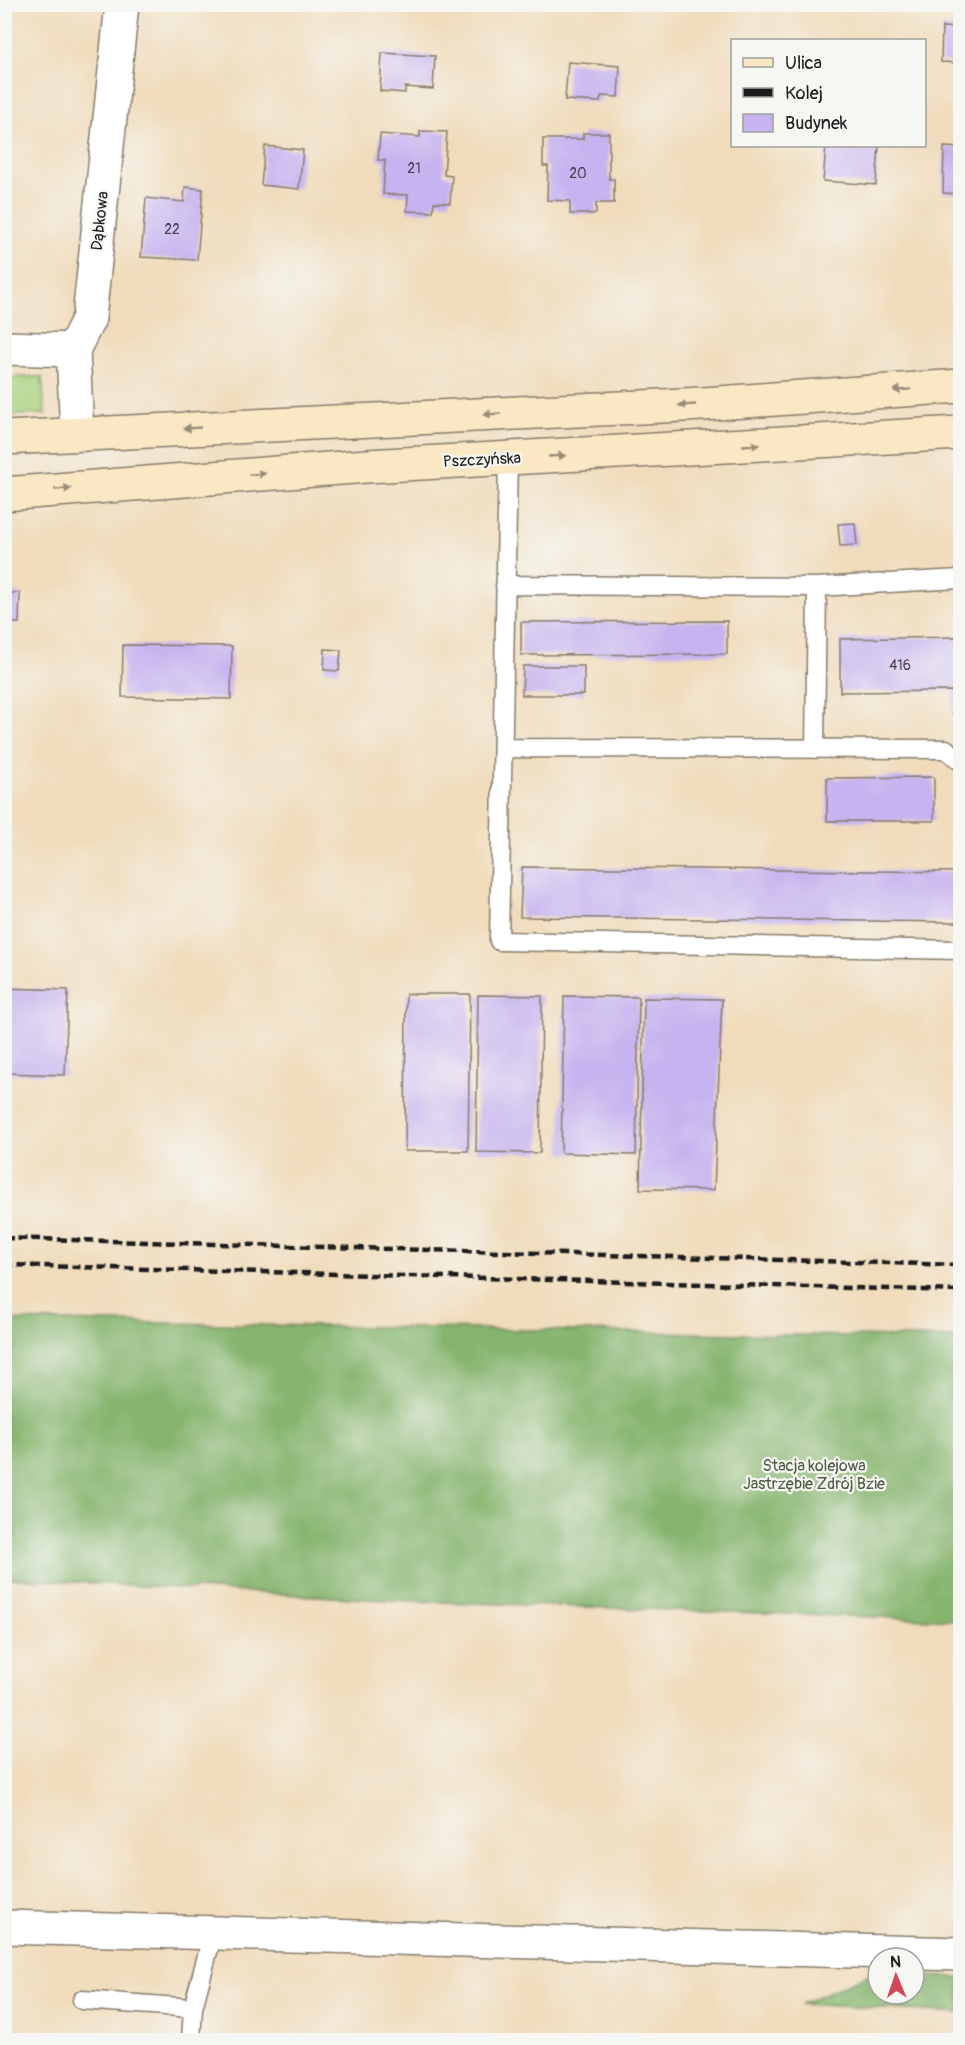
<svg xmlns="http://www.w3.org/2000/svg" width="965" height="2045" viewBox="0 0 965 2045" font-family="Pangolin,sans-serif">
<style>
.green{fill:#a8d37f;stroke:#62784e;stroke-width:1.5}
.forest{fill:#86b56e;stroke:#516845;stroke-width:1.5}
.building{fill:#c6b3ef}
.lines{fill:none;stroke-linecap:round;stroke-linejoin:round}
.lane-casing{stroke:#867c6c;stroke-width:21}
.street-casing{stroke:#867c6c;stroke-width:36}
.secondary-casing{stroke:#867c6c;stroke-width:36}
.lane{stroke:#fff;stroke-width:18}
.street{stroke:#fff;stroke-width:33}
.secondary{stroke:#fae7c3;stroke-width:33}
.rail{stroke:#1c1c1c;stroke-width:4.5;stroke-dasharray:9 4.5;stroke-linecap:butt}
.oneway{fill:#968c78}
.labels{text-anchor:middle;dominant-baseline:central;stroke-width:4.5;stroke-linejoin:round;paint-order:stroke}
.number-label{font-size:14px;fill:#464251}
.street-label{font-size:16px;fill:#1c1c1c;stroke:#f6f6f2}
.park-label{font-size:16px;fill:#4d5c3f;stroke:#f6f6f2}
</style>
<rect width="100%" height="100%" fill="#f6f6f2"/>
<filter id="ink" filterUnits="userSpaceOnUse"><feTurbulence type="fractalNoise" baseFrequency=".0167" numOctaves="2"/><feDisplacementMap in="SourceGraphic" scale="12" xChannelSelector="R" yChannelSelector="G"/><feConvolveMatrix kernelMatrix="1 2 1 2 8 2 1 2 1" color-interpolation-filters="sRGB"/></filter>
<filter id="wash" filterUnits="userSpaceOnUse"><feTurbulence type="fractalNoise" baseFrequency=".008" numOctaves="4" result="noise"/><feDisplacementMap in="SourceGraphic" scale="24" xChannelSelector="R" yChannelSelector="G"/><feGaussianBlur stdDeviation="1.35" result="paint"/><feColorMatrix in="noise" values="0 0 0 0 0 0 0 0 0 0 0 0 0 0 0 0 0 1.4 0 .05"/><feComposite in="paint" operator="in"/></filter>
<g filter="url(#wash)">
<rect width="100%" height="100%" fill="#f0dcbb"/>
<!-- green -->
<path class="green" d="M5 377H42L45 414 5 415Z"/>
<!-- forest -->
<path class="forest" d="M4 1320 960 1338V1620L386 1600 5 1578Z
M868 1975H878V1994H914V1976L960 1977V2013L801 2004Z"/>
<g id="blocks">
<!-- building -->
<path class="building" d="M942 27 960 28V63L941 62Z
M382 53 435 56 433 89 405 87V93L380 91Z
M568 62 620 66 618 97 601 96 600 102 565 100Z
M420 131 447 132 444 175 452 176 450 203 434 202 433 212 407 211 408 195 383 194 385 160H378L380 134 420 137Z
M583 133H609V179H614V203H596V214H570V201L547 200 548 166H543V139H583Z
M265 146 303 150 299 189 261 185Z
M826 146H879L876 185 823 181Z
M944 147 960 148V194L943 193Z
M185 187 203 189 197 260 141 257 146 198 184 202Z
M855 523 857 545 840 546 838 524Z
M4 593H20L19 623H4Z
M727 621V654L521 655V622Z
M960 637V715H953L954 691 840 692V639Z
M123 645 232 646 231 699 122 697Z
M325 649 341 650 339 671 324 670Z
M523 666H584V695H522Z
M934 777V821H827V778Z
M522 867 960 872V922L520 917Z
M5 988 68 990 65 1075 5 1073Z
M406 994H470L468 1151H405Z
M478 995 542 996 540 1153 476 1152Z
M564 996 639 997 636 1155 561 1153Z
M644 998 722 999 714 1190 640 1189Z"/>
</g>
</g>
<g filter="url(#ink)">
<use href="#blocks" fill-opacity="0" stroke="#867c6c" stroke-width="1.5"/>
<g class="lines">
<!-- lane casing -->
<g class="lane-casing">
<path id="lane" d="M508 458 499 941 960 950
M505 585 817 587
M503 748 946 749 960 761
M815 749 817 587 960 579
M82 2000 193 2008 213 1933
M191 2040 193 2008"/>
</g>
<!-- street casing -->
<g class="street-casing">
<path id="street" d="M4 348 73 350
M77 434 73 350 89 318 122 4
M4 1927 960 1954"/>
</g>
<!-- secondary casing -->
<g class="secondary-casing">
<path id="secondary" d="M4 438 703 404 960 386
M4 494 367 466 960 433"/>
</g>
<!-- lane -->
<use href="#lane" class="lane"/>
<!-- street -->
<use href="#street" class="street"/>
<!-- secondary -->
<use href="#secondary" class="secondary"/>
<!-- rail -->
<path class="rail" d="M4 1238 960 1265
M4 1265 960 1291"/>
</g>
<!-- one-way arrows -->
<defs><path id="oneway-solid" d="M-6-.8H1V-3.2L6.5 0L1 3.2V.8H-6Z" transform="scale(1.5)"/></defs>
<g class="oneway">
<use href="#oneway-solid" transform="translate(902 390) rotate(176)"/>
<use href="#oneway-solid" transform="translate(687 405) rotate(177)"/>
<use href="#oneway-solid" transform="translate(492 414) rotate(177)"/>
<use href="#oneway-solid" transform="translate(192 428) rotate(177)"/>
<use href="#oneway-solid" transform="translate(751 445) rotate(-3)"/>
<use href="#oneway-solid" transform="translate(557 456) rotate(-3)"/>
<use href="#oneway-solid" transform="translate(257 474) rotate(-4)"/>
<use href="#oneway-solid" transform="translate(63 489) rotate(-4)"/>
</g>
</g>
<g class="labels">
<!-- number labels -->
<g class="number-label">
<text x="414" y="168">21</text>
<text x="578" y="173">20</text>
<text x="172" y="229">22</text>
<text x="900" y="665">416</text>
</g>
<!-- street labels -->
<g class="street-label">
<text transform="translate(100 221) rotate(-84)">Dąbkowa</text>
<text transform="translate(482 460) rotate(-3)">Pszczyńska</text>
</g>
<!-- park labels -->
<g class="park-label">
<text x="814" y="1466">Stacja kolejowa<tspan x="814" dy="18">Jastrzębie Zdrój Bzie</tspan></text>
</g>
</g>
<!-- margin -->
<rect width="965" height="2045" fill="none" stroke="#f6f6f2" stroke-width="24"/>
<!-- legend -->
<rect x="731" y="39" width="195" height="108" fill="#f6f6f2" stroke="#9f9f9c" stroke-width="1.5"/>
<rect x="743" y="58" width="30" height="9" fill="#fae7c3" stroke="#9f9f9c" stroke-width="1.5"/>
<text x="785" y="69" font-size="18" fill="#1c1c1c">Ulica</text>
<rect x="743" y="88" width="30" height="9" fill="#1c1c1c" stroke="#9f9f9c" stroke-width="1.5"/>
<text x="785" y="99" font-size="18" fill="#1c1c1c">Kolej</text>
<rect x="743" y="114" width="30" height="18" fill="#c6b3ef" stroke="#9f9f9c" stroke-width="1.5"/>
<text x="785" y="129" font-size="18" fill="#1c1c1c">Budynek</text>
<!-- north arrow -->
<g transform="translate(896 1976) rotate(358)"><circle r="28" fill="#f6f6f2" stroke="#9f9f9c" stroke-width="1.5"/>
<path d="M0-4.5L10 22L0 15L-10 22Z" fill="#d1495b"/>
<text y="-9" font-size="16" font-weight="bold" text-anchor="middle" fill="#1c1c1c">N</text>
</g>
</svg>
